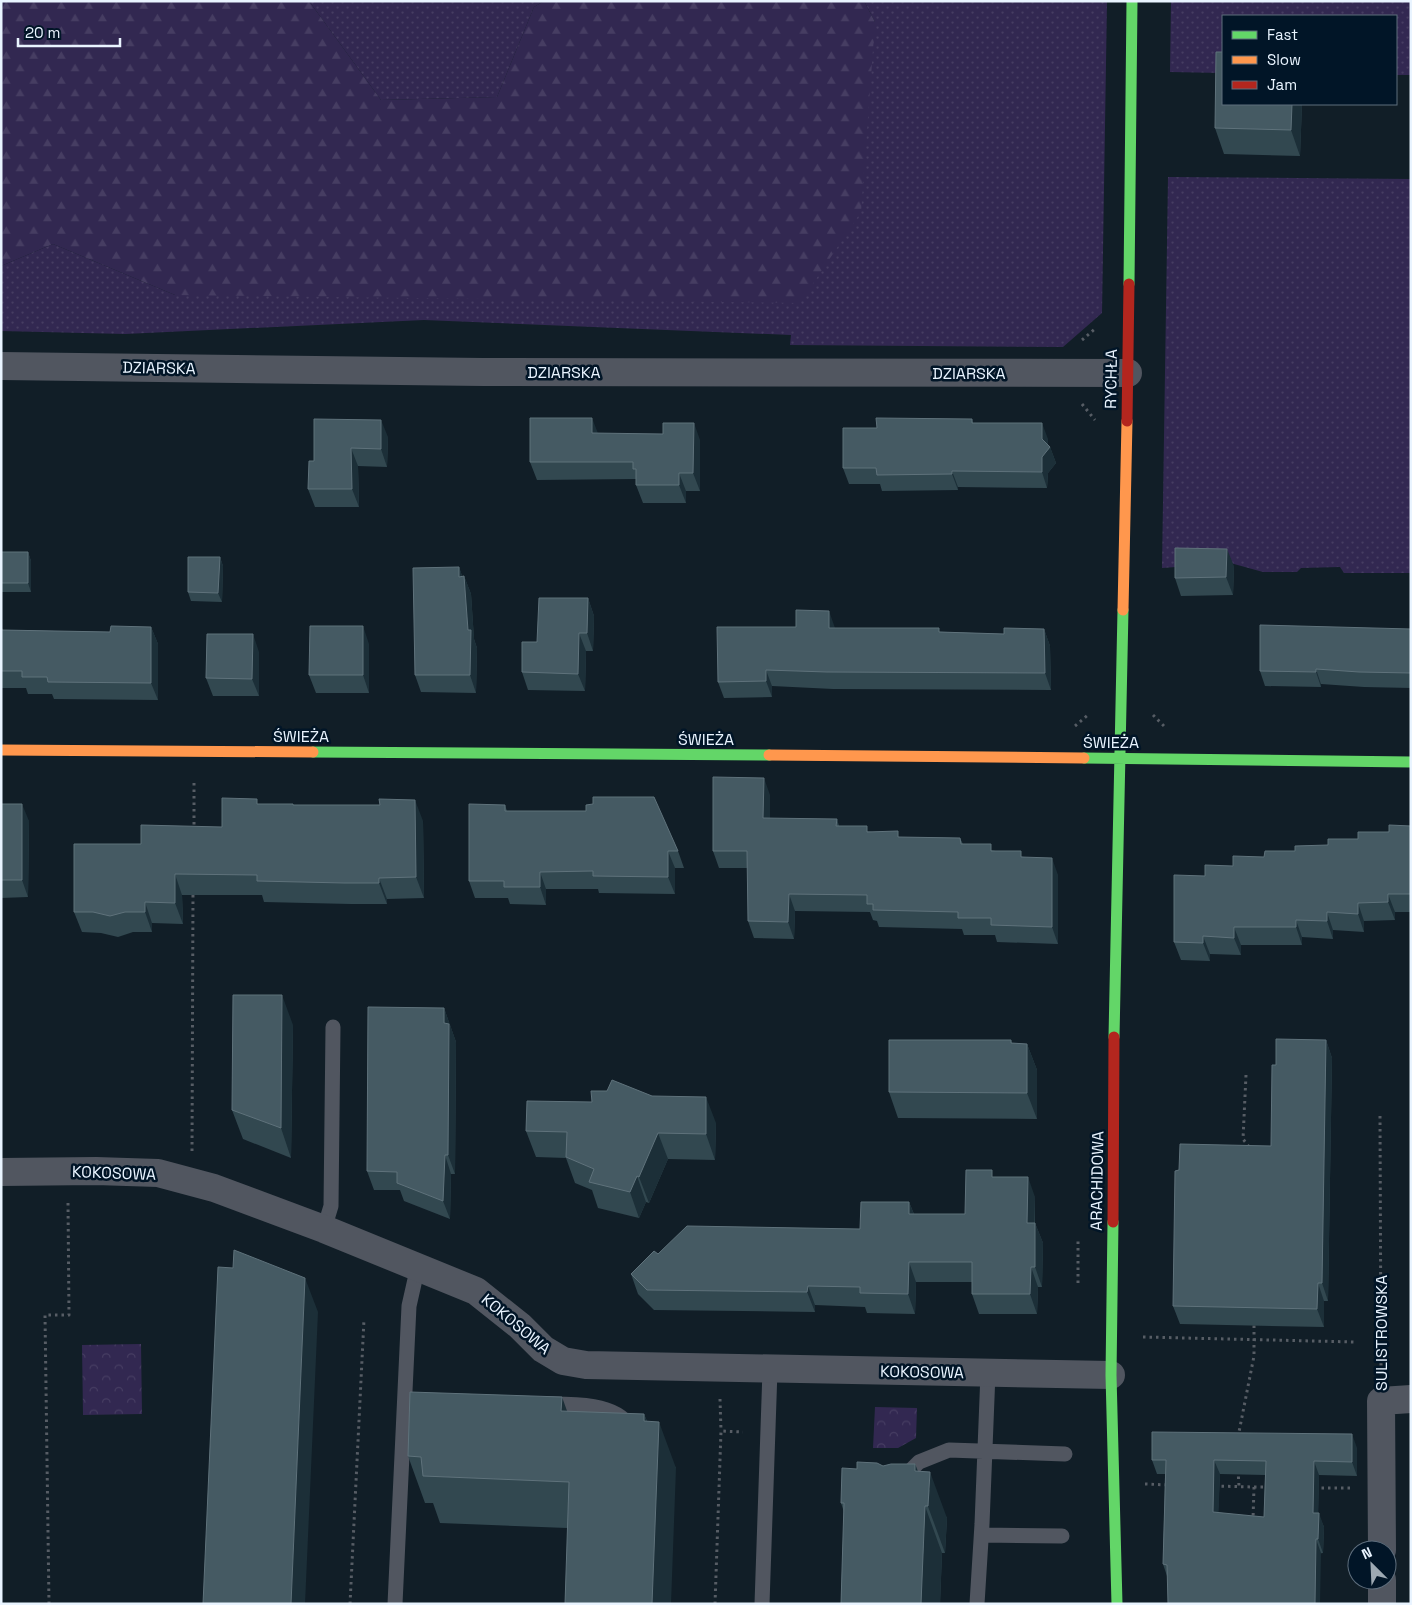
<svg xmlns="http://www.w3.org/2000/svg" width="1412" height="1605" viewBox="0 0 1412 1605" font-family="'Space Grotesk',sans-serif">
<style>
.grass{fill:url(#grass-dots)}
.forest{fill:url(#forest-firs)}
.park{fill:url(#park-crowns)}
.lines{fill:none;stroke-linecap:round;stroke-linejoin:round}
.path{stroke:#575d65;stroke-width:3;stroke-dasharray:2.5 4;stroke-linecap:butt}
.lane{stroke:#515660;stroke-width:15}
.street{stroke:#515660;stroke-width:28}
.fast{stroke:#63d668;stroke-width:11}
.slow{stroke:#ff974d;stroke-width:11}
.jam{stroke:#b3261e;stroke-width:11}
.wall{fill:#324850;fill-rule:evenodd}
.shaded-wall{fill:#1c2f38}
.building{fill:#455a63;stroke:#5f727b;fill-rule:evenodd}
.labels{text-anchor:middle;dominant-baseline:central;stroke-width:5;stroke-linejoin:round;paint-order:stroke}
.street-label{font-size:16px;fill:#e9f4ff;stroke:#011527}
</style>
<defs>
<pattern id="grass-dots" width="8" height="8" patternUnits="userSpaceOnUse" patternTransform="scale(1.25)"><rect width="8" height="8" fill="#322851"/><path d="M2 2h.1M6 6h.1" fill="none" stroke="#463d62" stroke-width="1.8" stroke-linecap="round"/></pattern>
<pattern id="forest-firs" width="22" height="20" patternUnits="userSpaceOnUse" patternTransform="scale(1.25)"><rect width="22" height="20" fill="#322851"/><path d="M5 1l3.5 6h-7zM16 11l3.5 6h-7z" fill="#463d62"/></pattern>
<pattern id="park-crowns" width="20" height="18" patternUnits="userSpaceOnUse" patternTransform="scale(1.25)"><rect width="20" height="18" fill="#322851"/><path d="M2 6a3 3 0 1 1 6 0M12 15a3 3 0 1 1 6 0" fill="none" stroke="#463d62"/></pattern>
</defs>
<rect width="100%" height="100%" fill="#111e27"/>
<!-- grass -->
<path class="grass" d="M309 1H544L534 7 497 97 381 100Z
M864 1H1107L1102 313 1063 347 790 345 791 335 424 320 125 334 1 331V266L53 244 175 295 875 22Z
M1171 1H1411V75H1396V16H1223V73L1170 72Z
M1168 177 1411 179V573H1344L1340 567 1301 568 1297 572H1263L1234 564 1178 563 1176 567 1162 568Z"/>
<!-- forest -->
<path class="forest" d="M1 1H309L381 100 497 97 534 7 544 1H864L875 22 861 212 800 303 175 295 53 244 1 266Z"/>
<!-- park -->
<path class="park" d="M141 1344 142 1414 83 1415 82 1345Z
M875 1407 917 1408 916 1438 898 1448H873Z"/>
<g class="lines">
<!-- path -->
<path class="path" d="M1082 340 1096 328
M1082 404 1095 420
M1153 715 1164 726
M1075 726 1089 714
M194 831V782
M1246 1075 1243 1139 1250 1148
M1380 1116 1381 1370
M192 1151 193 892
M1078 1283V1241
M1143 1337 1355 1342
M720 1399 721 1431
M1238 1437 1254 1356V1322
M1238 1470 1239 1486
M1145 1484 1169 1485
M1215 1486 1254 1487 1253 1519
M1254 1487H1269
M1315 1488H1351
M49 1604 45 1315H69L68 1203
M350 1604 364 1319
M715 1604 721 1431 743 1432"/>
<!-- lane -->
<path class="lane" d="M324 1229 331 1206 333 1027
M544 1404C568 1404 615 1402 629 1426
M905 1483 911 1470 919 1462 949 1450 1065 1454
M982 1535 1062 1536
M395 1604 409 1306 418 1266
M762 1604 770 1370
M977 1604 982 1524 988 1373"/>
<!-- street -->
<path class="street" d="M1 366 483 372 1128 373
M1 1172 96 1171 158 1173 214 1188 324 1229 476 1291 520 1326 543 1349 563 1361 586 1365 1111 1375
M1382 1550 1381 1401 1411 1399
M1382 1580V1604"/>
<!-- fast -->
<path class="fast" d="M1129 284 1132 1
M313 752 769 755
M1084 758 1411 762
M1114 1037 1123 610
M1113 1222 1111 1375 1117 1604"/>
<!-- slow -->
<path class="slow" d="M1123 610 1127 421
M1 750 313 752
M769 755 1084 758"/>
<!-- jam -->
<path class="jam" d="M1127 421 1129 284
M1113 1222 1114 1037"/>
</g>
<!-- wall -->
<path class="wall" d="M1302 104 1300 156 1224 154 1215 128Z
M314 419 388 437 387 467 358 466 359 507H315L308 489 314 461Z
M972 419 973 423 1048 439V445L1050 447 1056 463 1048 473 1047 488 958 487V490L882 491 880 484H849L843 468 877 428Z
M598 433 700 440V491H686V503H643L636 485V479L537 480 530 462Z
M1 552H28L31 561V592H1Z
M220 557 223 566 222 602 191 601 188 592Z
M1234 566 1233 595 1181 596 1175 578Z
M459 567 462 576H464L471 594 474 639 477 648 476 693 421 692 415 675Z
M588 598 594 616 593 651H586L585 691 528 690 522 672 537 642Z
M1 626 3 630 110 632 151 627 158 644V700L54 699 52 694H28L26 688H1Z
M835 628 1004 634 1044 629 1050 646 1051 690 833 689 772 686V697L724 698 718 682Z
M1411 629V688L1364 687 1321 684V687L1265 686 1260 671Z
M369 644V693H316L309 675Z
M259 652V696H213L206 678Z
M770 795V819H837L839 826 900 837 960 838 963 844 1024 857 1058 875V944L997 942 995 935H964L962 929 879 927 877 921 873 920 870 912 795 911 794 939 754 938 748 921V868H719L713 851Z
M1 804 29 821 28 897 1 898Z
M259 804 294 805 423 821 424 898 387 899V904H351L264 902 262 895H182L183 924 152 923V932H133L118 937 101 933 82 932 74 912 141 844 222 827Z
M505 805 507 811 678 851 684 868H675V894L599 893 598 889H546V905L510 904 508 898H475L469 881Z
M1411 826V912H1395V920L1364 921V932L1333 930V939L1302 937V945H1241V955L1210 954V961L1181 960 1174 942 1205 876 1264 857 1358 839Z
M444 1008 456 1042 455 1174H451L450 1219 404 1201 400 1190H374L367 1171Z
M293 1025 291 1158 243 1139 232 1110Z
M1011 1040 1012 1043 1027 1044 1037 1070V1119L898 1118 889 1092Z
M1326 1040 1332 1058 1328 1301H1324V1327L1180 1324 1173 1306 1179 1170 1271 1146 1276 1065Z
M716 1123 715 1160 668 1159 649 1203 646 1202 639 1218 598 1208 592 1190 575 1183 566 1158 536 1157 526 1131Z
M995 1177 1035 1197V1223L1043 1243 1042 1287H1038L1037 1314H979L972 1294V1282H916L915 1314 867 1313 865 1307 815 1305V1312L654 1310 638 1294 631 1274 658 1254 860 1229 909 1202 914 1214H965Z
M567 1412 644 1414 647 1421 676 1468 567 1528 440 1523 433 1503H425L408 1456Z
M1357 1448V1476L1319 1475 1318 1513 1324 1527 1323 1553 1167 1576 1163 1564 1165 1474H1157L1152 1460ZM1220 1474 1265 1475 1264 1517 1218 1513Z
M915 1464 918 1471 947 1518 945 1553H942L940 1604H841L844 1512 841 1503 857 1469Z"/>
<!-- shaded-wall -->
<path class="shaded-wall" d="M1292 104H1302L1300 156 1291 130Z
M592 418 599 436 592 433Z
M381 420 388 437 387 467 381 449Z
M694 423 700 440V491L693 473Z
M1042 423 1048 439V450L1050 447 1056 463 1048 473 1047 488 1042 472Z
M351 448 358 466 359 507 352 489Z
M952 471 958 487V490L952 474Z
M679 473 686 491V503L679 485Z
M1227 549 1234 566 1233 595 1226 577Z
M28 552 31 561V592L28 583Z
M220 557 223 566 222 602 218 593Z
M459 567 465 584 464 576 471 594 474 639 477 648 476 693 470 675 468 630 459 577Z
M588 598 594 616 593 651 587 633Z
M829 611 835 628H829Z
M363 626 369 644V693L363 675Z
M151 627 158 644V700L151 683Z
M1044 629 1050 646 1051 690 1045 673Z
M579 633 586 651 585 691 578 674Z
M253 634 259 652V696L252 679Z
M1316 669 1321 684V687L1316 672Z
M766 670 772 686V697L766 681Z
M764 778 770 795V835L763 818Z
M415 800 423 821 424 898 416 877Z
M22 804 29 821 28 897 22 880Z
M668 851 675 868V894L668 877Z
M1052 858 1058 875V944L1052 927Z
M540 872 546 889V905L540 887Z
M175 874 182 895 183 924 175 903Z
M379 878 387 899V904L379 883Z
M789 894 795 911 794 939 788 922Z
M1388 894 1395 912V920L1388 902Z
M145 902 152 923V932L145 912Z
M1358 903 1364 921V932L1358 914Z
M1327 912 1333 930V939L1327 921Z
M1296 920 1302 937V945L1296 927Z
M1234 927 1241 945V955L1234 938Z
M1203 936 1210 954V961L1203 943Z
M282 995 293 1025 291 1158 281 1128Z
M444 1008 456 1042 455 1174 448 1155Z
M1326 1040 1332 1058 1328 1301 1322 1283Z
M1027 1044 1037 1070V1119L1027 1093Z
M706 1097 716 1123 715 1160 706 1134Z
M658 1133 668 1159 649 1203 639 1177Z
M445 1155 451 1174 450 1219 443 1201Z
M637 1176 646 1202 639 1218 630 1192Z
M1028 1177 1035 1197 1034 1243 1027 1223Z
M909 1202 917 1222 909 1214Z
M1035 1223 1043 1243 1042 1287 1035 1267Z
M909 1262 916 1282 915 1314 908 1294Z
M1031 1267 1038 1287 1037 1314 1030 1294Z
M305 1278 318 1312 305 1604H291Z
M1318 1283 1324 1301V1327L1317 1309Z
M808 1286 815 1305V1312L807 1292Z
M562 1397 579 1444 561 1411Z
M644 1414 658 1451 659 1422 676 1468 671 1604H652Z
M1352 1434 1357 1448V1476L1352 1462Z
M1214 1460 1220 1474 1218 1526 1213 1512Z
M1314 1461 1319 1475 1318 1527 1313 1513Z
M915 1464 929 1501 930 1472 947 1518 945 1553 915 1471Z
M925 1506 942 1553 940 1604H921Z
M1319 1513 1324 1527 1323 1553 1318 1539Z
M1316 1539 1321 1553 1320 1604H1315Z"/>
<!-- building -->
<path class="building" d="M1216 52H1223V104H1292L1291 130 1215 128Z
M530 418H592V433L663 434V423H694L693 473H679V485H636V469H633V462H530Z
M876 418 972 419V423H1042V439L1050 447 1042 457V472L952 471V474L877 475 876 468H843V428H877Z
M314 419 381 420V449L351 448 352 489H308L309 461H314Z
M1175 548 1227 549 1226 577 1175 578Z
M1 552H28V583H1Z
M188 557H220L218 593 188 592Z
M459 567V577L464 576 468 630H471L470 675H415L413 568Z
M539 598H588L587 633H579L578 674 522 672V642H537Z
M796 610 829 611V628H939V632L1004 634V628L1044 629 1045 673 827 672 766 670V681L718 682 717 627H796Z
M1260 625 1411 629V673L1359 672 1316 669V672L1260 671Z
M111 626 151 627V683L48 682 47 677H22V671H1V630L110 632Z
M310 626H363V675H309Z
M207 634H253L252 679 206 678Z
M713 777 764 778 763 818 837 819 836 826H867V832L898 831V837L960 838 961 844H991V851H1021V857L1052 858V927L991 925V918H958V912L873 910V904H867V895L789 894 788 922 748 921 747 851H713Z
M593 797H654L678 851H668V877L593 876V871L540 872V887H504V881H469V804L505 805V811H586V805L593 804Z
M222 798 257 799V804H293V805H380L379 799 415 800 416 877 379 878V883H344L257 881V875L175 874V903L145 902V912H125L110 916 93 912H74V844H141V825L222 827Z
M1 804H22V880H1Z
M1389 825 1411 826V894H1388V902L1358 903V914L1327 912V921L1296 920V927H1234V938L1203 936V943L1174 942V875L1205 876V865L1233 866V856L1264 857 1265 851H1295V846L1328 845V839H1358V832H1389Z
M233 995H282L281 1128 232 1110Z
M368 1007 444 1008V1023L449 1024 448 1155H445L443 1201 397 1183V1172L367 1171Z
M1276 1039 1326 1040 1322 1283H1318L1317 1309 1173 1306 1175 1171 1179 1170 1180 1144 1271 1146 1272 1065H1276Z
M889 1040H1011V1043L1027 1044V1093L889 1092Z
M612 1080 652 1096 706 1097V1134L658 1133 639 1177 637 1176 630 1192 589 1182 594 1169 566 1157 567 1132 526 1131 527 1101 592 1102 591 1091H607Z
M966 1170H992V1177H1028L1027 1223H1035V1267H1031L1030 1294H972V1262H909L908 1294 860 1293V1287L808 1286 807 1292 647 1290 631 1274 654 1251 658 1254 687 1226 860 1229 861 1202H909V1214H965Z
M234 1250 305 1278 291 1604H203L218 1267 233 1268Z
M410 1392 562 1397 561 1411 644 1414V1421L659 1422 652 1604H565L569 1482 423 1476 421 1457 408 1456Z
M1152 1432 1352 1434V1462L1314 1461 1313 1513H1319L1318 1539H1316L1315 1604H1168L1167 1565 1163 1564 1166 1460H1152ZM1214 1460 1266 1461 1264 1517 1213 1512Z
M857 1462 877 1463 883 1466 891 1464H915V1471L930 1472 928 1506H925L921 1604H841L844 1503H841L842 1468 857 1469Z"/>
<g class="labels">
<!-- street labels -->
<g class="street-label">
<text transform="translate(159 368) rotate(1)">DZIARSKA</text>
<text x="564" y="372">DZIARSKA</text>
<text x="969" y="373">DZIARSKA</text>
<text transform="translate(1111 379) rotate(-89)">RYCHŁA</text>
<text x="301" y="736">ŚWIEŻA</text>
<text x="706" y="739">ŚWIEŻA</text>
<text x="1111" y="742">ŚWIEŻA</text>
<text transform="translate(114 1173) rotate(2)">KOKOSOWA</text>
<text transform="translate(1097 1181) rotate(-89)">ARACHIDOWA</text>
<text transform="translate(516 1324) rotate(40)">KOKOSOWA</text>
<text transform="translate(1381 1333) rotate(-90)">SULISTROWSKA</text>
<text transform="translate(922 1372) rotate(1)">KOKOSOWA</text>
</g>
</g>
<!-- border -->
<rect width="1412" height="1605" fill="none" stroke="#e9f4ff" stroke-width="5"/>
<!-- legend -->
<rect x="1222" y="15" width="175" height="90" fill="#011527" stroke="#5e6e7d"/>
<rect x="1232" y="31" width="25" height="8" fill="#63d668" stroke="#5e6e7d"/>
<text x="1267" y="40" font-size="15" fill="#e9f4ff">Fast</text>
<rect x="1232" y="56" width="25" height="8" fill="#ff974d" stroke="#5e6e7d"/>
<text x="1267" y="65" font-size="15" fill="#e9f4ff">Slow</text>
<rect x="1232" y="81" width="25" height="8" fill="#b3261e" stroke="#5e6e7d"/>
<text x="1267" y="90" font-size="15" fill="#e9f4ff">Jam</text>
<!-- north arrow -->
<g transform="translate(1372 1565) rotate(336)"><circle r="24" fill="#011527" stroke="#5e6e7d"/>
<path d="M0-4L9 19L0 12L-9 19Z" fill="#9da9b3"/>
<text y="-8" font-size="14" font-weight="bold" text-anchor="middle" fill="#e9f4ff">N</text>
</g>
<!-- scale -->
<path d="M18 38v8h102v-8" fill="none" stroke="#e9f4ff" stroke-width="2.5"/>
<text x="25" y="38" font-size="15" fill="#e9f4ff" stroke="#011527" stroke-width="4" paint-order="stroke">20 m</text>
</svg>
